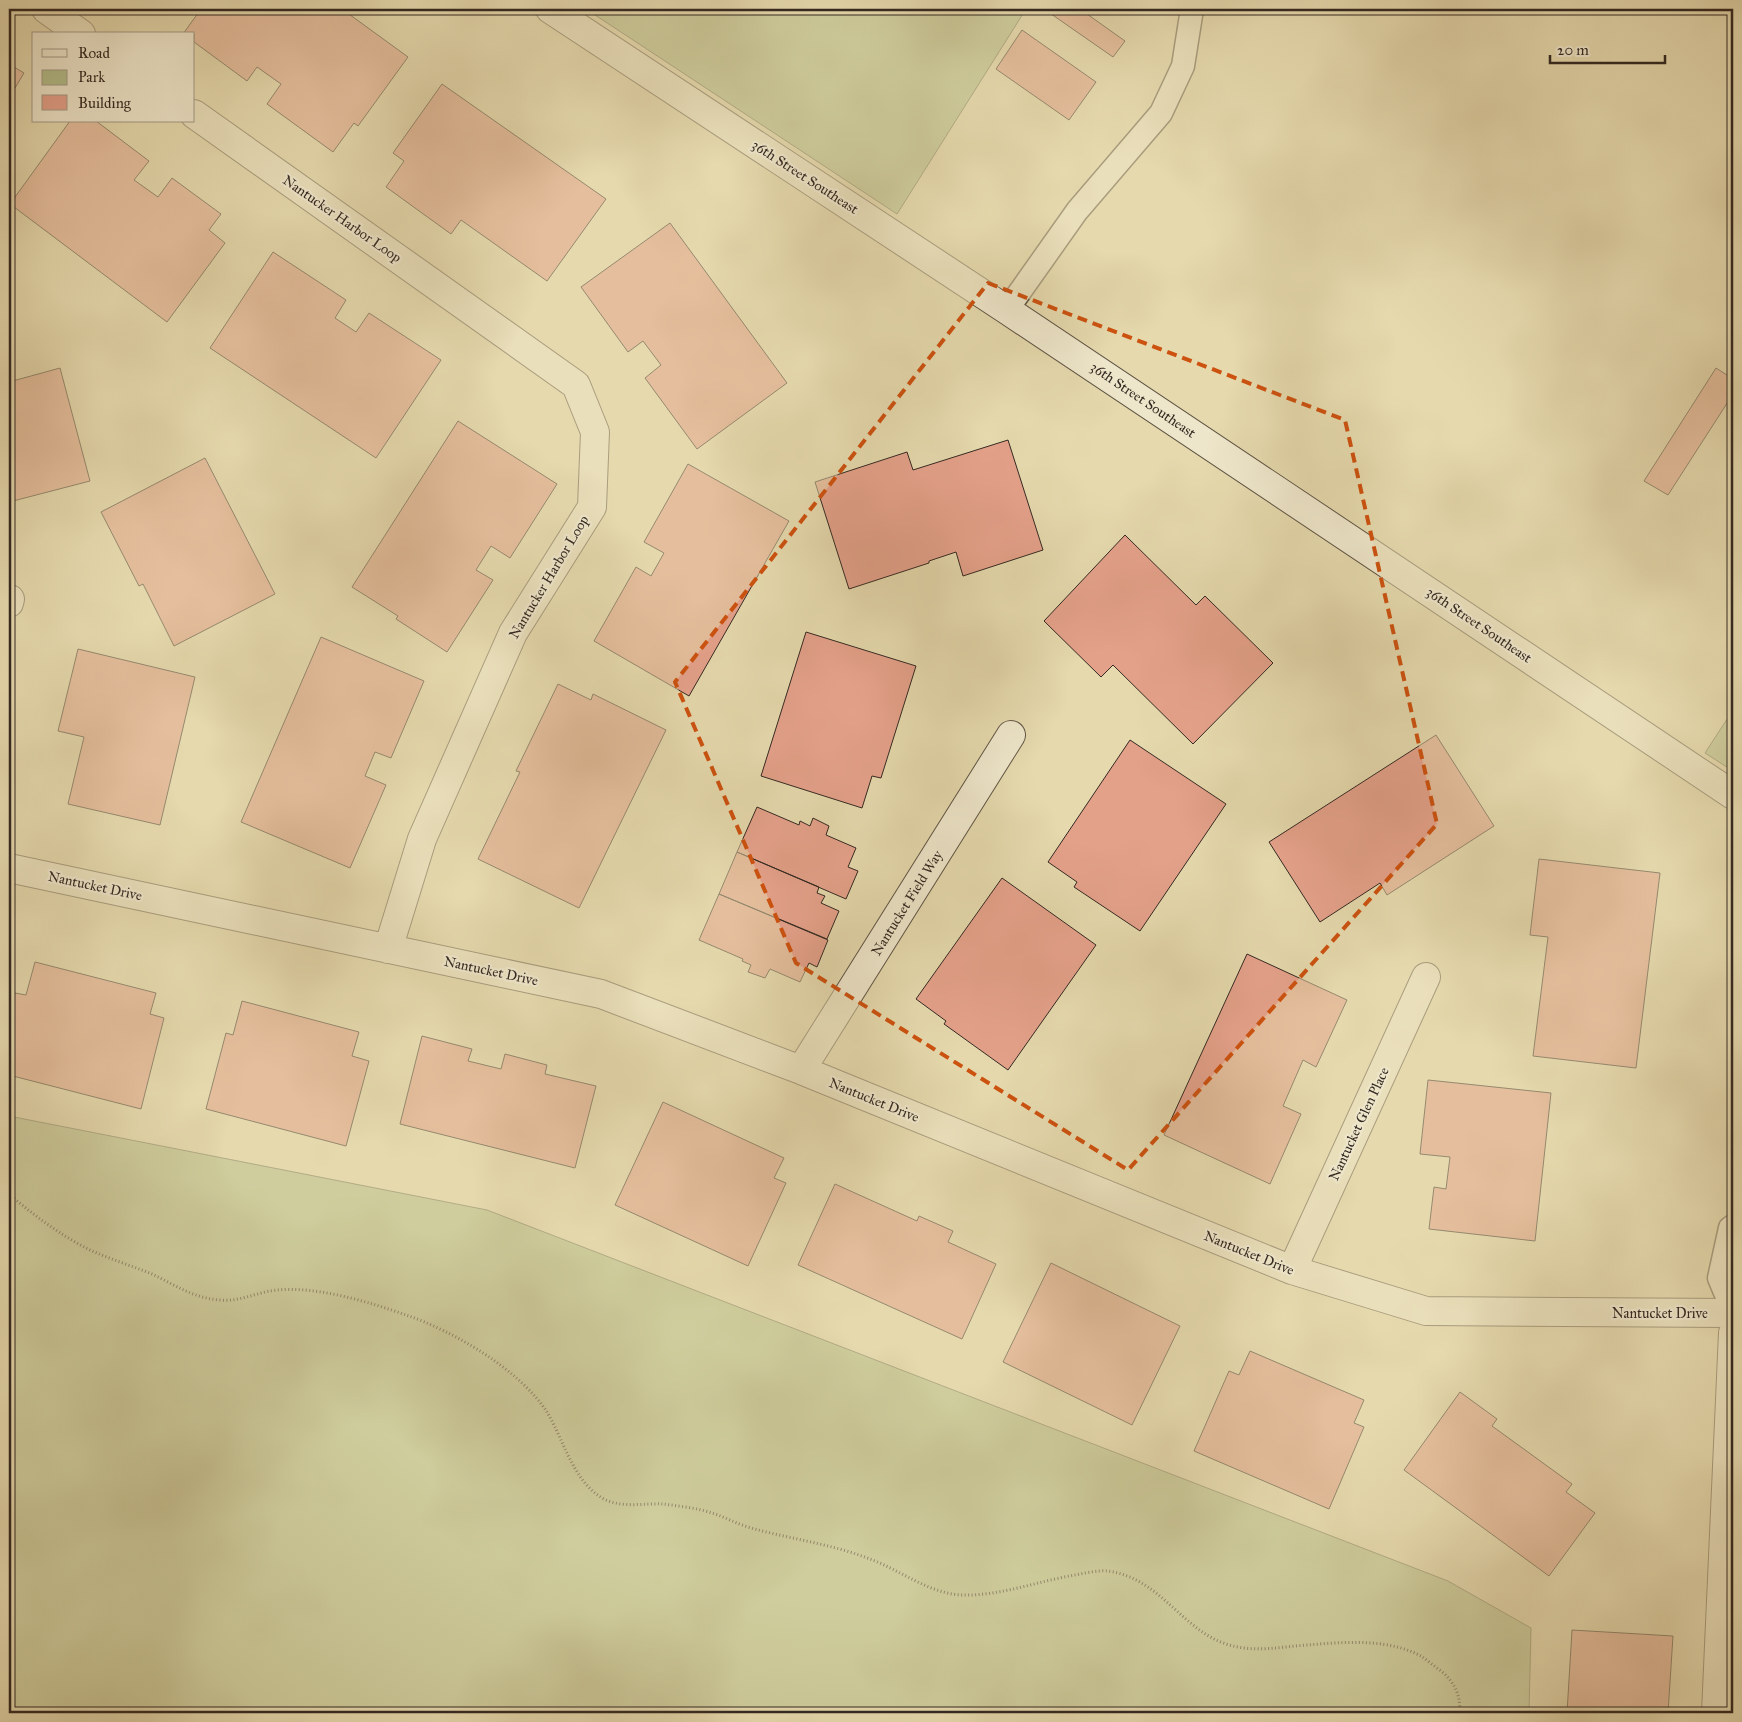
<svg xmlns="http://www.w3.org/2000/svg" width="1742" height="1722" viewBox="0 0 1742 1722" font-family="'IM FELL Great Primer',serif">
<style>
.green{fill:#b3bf8b;stroke:#747456}
.building{fill:#e4a18a;stroke:#342922}
.lines{fill:none;stroke-linecap:round;stroke-linejoin:round}
.lane-casing{stroke:#605545;stroke-width:25}
.street-casing{stroke:#605545;stroke-width:30}
.path{stroke:#342922;stroke-width:3;stroke-dasharray:1 2.5;stroke-linecap:butt}
.lane{stroke:#eee6ca;stroke-width:22}
.street{stroke:#eee6ca;stroke-width:28}
.marked{fill:none;stroke:#cd520f;stroke-width:4;stroke-dasharray:10 6;stroke-linejoin:round}
.labels{text-anchor:middle;dominant-baseline:central;stroke-width:4.5;stroke-linejoin:round;paint-order:stroke}
.street-label{font-size:14px;fill:#342922;stroke:#eee6ca}
</style>
<rect width="100%" height="100%" fill="#e5d9ad"/>
<filter id="stains"><feTurbulence type="fractalNoise" baseFrequency=".004" numOctaves="4"/><feColorMatrix values="0 0 0 0 .2 0 0 0 0 .09 0 0 0 0 .02 0 0 0 .5 -.17"/></filter>
<radialGradient id="worn" r=".72"><stop offset=".6" stop-color="#630" stop-opacity="0"/><stop offset="1" stop-color="#630" stop-opacity=".3"/></radialGradient>
<!-- green -->
<path class="green" d="M586 9H1026L897 214Z
M1733 710V771L1705 753Z
M9 1116 487 1210 1448 1581 1531 1628 1529 1713H9Z"/>
<!-- building -->
<path class="building" d="M201 9H342L408 57 358 126 354 123 333 152 267 104 281 84 257 67 247 81 194 42V34H183Z
M1044 9H1080L1125 41 1113 57Z
M1022 30 1096 82 1069 120 996 69Z
M9 64 24 73 9 98Z
M442 84 606 199 547 281 461 220 451 234 386 187 404 161 393 153Z
M70 121H96L149 161 134 180 158 197 172 178 221 214 209 230 225 243 167 322 10 204Z
M670 223 787 383 697 449 645 378 661 365 643 341 628 352 581 287Z
M273 252 346 300 335 318 356 332 369 313 441 360 376 458 210 348Z
M60 368 90 481 13 501 9 485V382Z
M1716 368 1733 379V394L1668 495 1644 481Z
M458 421 557 484 510 558 491 546 476 570 493 580 447 652 396 619 398 616 352 587Z
M1008 440 1043 550 963 576 956 552 929 561V563L849 589 815 482 907 452 913 470Z
M205 458 275 594 174 646 143 584 139 586 101 512Z
M688 464 789 521 689 696 594 641 636 567 651 576 664 553 644 542Z
M1125 535 1196 605 1205 596 1273 663 1193 744 1113 665 1101 677 1044 621Z
M806 632 916 666 881 778 872 776 862 808 761 776Z
M321 637 424 681 391 758 375 752 365 776 386 785 350 868 241 822Z
M78 649 195 677 160 825 68 804 84 737 58 731Z
M558 684 591 700 593 694 666 730 579 908 478 859 520 772 516 771Z
M1436 735 1494 826 1387 895 1380 883 1320 922 1269 842Z
M1130 740 1226 804 1140 931 1074 887 1077 882 1048 862Z
M757 807 799 825 800 821 810 826 813 818 829 826 826 835 856 848 848 867 858 871 846 899 737 852Z
M737 852 819 887 817 893 825 896 821 903 839 911 827 939 719 894Z
M1539 859 1660 873 1636 1068 1533 1056 1548 937 1530 935Z
M1002 878 1096 945 1008 1070 944 1024 946 1021 916 999Z
M719 894 828 940 817 967 809 963 800 982 770 969 765 978 748 972 751 965 742 961 743 959 699 940Z
M1247 954 1347 1000 1316 1067 1303 1060 1283 1106 1301 1114 1270 1184 1164 1135Z
M35 962 156 993 150 1014 164 1018 141 1109 9 1075V1018L15 993 26 995Z
M242 1001 359 1032 352 1056 369 1061 346 1146 206 1109 226 1033 233 1035Z
M422 1036 472 1049 468 1061 501 1069 505 1054 547 1065 545 1074 596 1086 575 1168 400 1124Z
M1428 1080 1551 1093 1535 1241 1429 1229 1434 1187 1446 1189 1450 1157 1420 1154Z
M663 1102 784 1158 774 1178 786 1183 748 1266 615 1205Z
M835 1184 917 1221 919 1216 953 1231 948 1242 996 1264 962 1339 798 1265Z
M1051 1263 1180 1326 1132 1425 1003 1362Z
M1250 1351 1364 1400 1354 1423 1364 1427 1329 1509 1194 1451 1229 1371 1239 1375Z
M1460 1392 1497 1419 1492 1426 1572 1484 1566 1492 1595 1513 1549 1576 1404 1470Z
M1572 1630 1673 1636 1668 1713H1567Z"/>
<g class="lines">
<!-- lane casing -->
<g class="lane-casing">
<path id="lane" d="M1007 310 1077 211 1161 113 1183 66 1192 9
M1733 1226 1730 1228 1719 1278 1733 1311"/>
</g>
<!-- street casing -->
<g class="street-casing">
<path id="street" d="M46 9 81 34
M550 9 1007 310 1733 795
M194 114 576 385 595 432 592 507 513 633 422 839 388 949
M9 603 10 599
M9 868 601 994 801 1070 1292 1270 1426 1311 1733 1313
M801 1070 1011 735
M1292 1270 1426 977
M1716 1713 1733 1333"/>
</g>
<!-- path -->
<path class="path" d="M9 1194C33 1215 62 1236 90 1250 110 1259 132 1266 152 1274 175 1285 195 1299 221 1300 240 1302 257 1292 277 1290 317 1286 369 1302 406 1315 453 1331 519 1369 547 1412 564 1440 574 1485 606 1500 624 1508 645 1503 663 1504 679 1506 697 1508 712 1513 725 1517 737 1524 751 1528 790 1539 832 1544 870 1559 900 1570 930 1594 962 1595 1001 1596 1038 1581 1075 1575 1086 1573 1098 1570 1108 1571 1160 1578 1181 1629 1226 1644 1253 1653 1279 1647 1307 1645 1344 1642 1387 1638 1421 1656 1427 1660 1434 1666 1441 1671 1454 1681 1462 1697 1459 1713"/>
<!-- lane -->
<use href="#lane" class="lane"/>
<!-- street -->
<use href="#street" class="street"/>
</g>
<!-- marked area -->
<path d="M0 0H1742V1722H0ZM988 283 1345 420 1437 824 1128 1170 796 963 675 682Z" fill="#e5d9ad" fill-opacity=".55" fill-rule="evenodd"/>
<path class="marked" d="M988 283 1345 420 1437 824 1128 1170 796 963 675 682Z"/>
<g class="labels">
<!-- street labels -->
<g class="street-label">
<text transform="translate(805 177) rotate(33)">36th Street Southeast</text>
<text transform="translate(342 219) rotate(35)">Nantucker Harbor Loop</text>
<text transform="translate(1143 400) rotate(34)">36th Street Southeast</text>
<text transform="translate(549 577) rotate(-59)">Nantucker Harbor Loop</text>
<text transform="translate(1479 625) rotate(34)">36th Street Southeast</text>
<text transform="translate(95 886) rotate(12)">Nantucket Drive</text>
<text transform="translate(907 903) rotate(-58)">Nantucket Field Way</text>
<text transform="translate(491 971) rotate(12)">Nantucket Drive</text>
<text transform="translate(874 1100) rotate(22)">Nantucket Drive</text>
<text transform="translate(1359 1124) rotate(-65)">Nantucket Glen Place</text>
<text transform="translate(1249 1253) rotate(22)">Nantucket Drive</text>
<text x="1660" y="1313">Nantucket Drive</text>
</g>
</g>
<!-- margin -->
<rect width="1742" height="1722" fill="none" stroke="#e5d9ad" stroke-width="30"/>
<rect x="10" y="10" width="1722" height="1702" fill="none" stroke="#342922" stroke-width="2.5"/>
<rect x="15" y="15" width="1712" height="1692" fill="none" stroke="#342922"/>
<!-- legend -->
<rect x="32" y="32" width="162" height="90" fill="#eee6ca" stroke="#a49a87"/>
<rect x="42" y="49" width="25" height="8" fill="#eee6ca" stroke="#a49a87"/>
<text x="78" y="58" font-size="15" fill="#342922">Road</text>
<rect x="42" y="70" width="25" height="15" fill="#b3bf8b" stroke="#a49a87"/>
<text x="78" y="82" font-size="15" fill="#342922">Park</text>
<rect x="42" y="95" width="25" height="15" fill="#e4a18a" stroke="#a49a87"/>
<text x="78" y="108" font-size="15" fill="#342922">Building</text>
<!-- scale -->
<path d="M1550 55v8h115v-8" fill="none" stroke="#342922" stroke-width="2.5"/>
<text x="1557" y="55" font-size="15" fill="#342922" stroke="#eee6ca" stroke-width="4" paint-order="stroke">20 m</text>
<rect width="100%" height="100%" filter="url(#stains)"/>
<rect width="100%" height="100%" fill="url(#worn)"/>
</svg>
